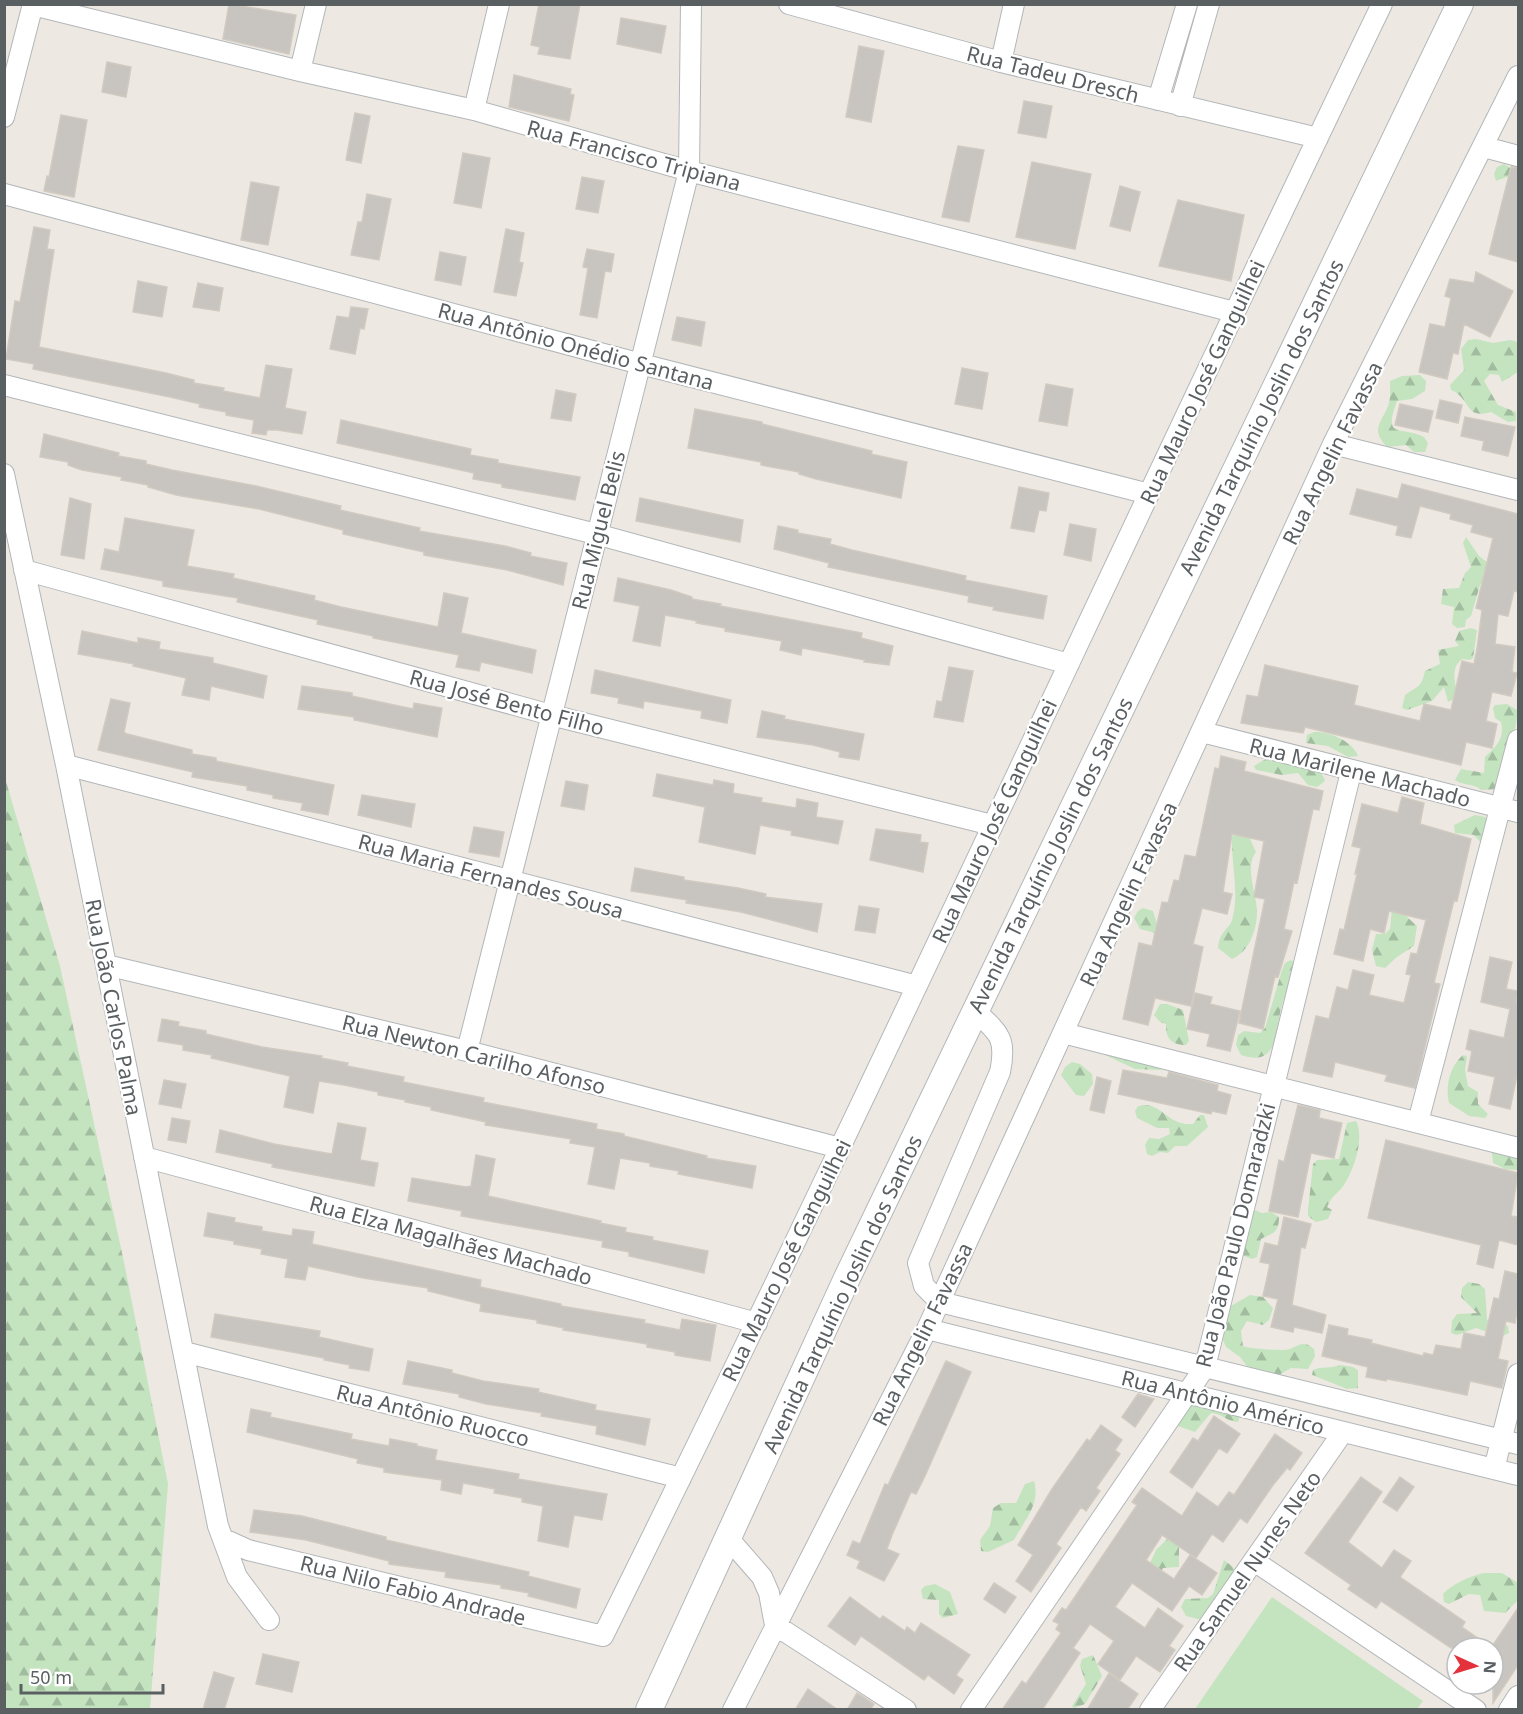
<svg xmlns="http://www.w3.org/2000/svg" width="1523" height="1714" viewBox="0 0 1523 1714" font-family="'Noto Sans',sans-serif">
<style>
.grass{fill:#c4e4bf}
.forest{fill:url(#forest-firs)}
.building{fill:#c8c4bf;stroke:#d1cac1;stroke-width:1.5}
.lines{fill:none;stroke-linecap:round;stroke-linejoin:round}
.minor-casing{stroke:#b3b6b9;stroke-width:22}
.tertiary-casing{stroke:#b3b6b9;stroke-width:28}
.minor{stroke:#fff;stroke-width:20}
.tertiary{stroke:#fff;stroke-width:26}
.labels{text-anchor:middle;dominant-baseline:central;stroke-width:4.5;stroke-linejoin:round;paint-order:stroke}
.street-label{font-size:21px;fill:#5a5f62;stroke:#fff}
</style>
<defs>
<pattern id="forest-firs" width="22" height="20" patternUnits="userSpaceOnUse" patternTransform="scale(1.5)"><rect width="22" height="20" fill="#c4e4bf"/><path d="M5 1l3.5 6h-7zM16 11l3.5 6h-7z" fill="#a2bc9f"/></pattern>
</defs>
<rect width="100%" height="100%" fill="#ede9e2"/>
<!-- grass -->
<path class="grass" d="M1272 1597 1423 1701 1417 1709H1195Z"/>
<!-- forest -->
<path class="forest" d="M1518 160V177L1512 175 1496 181 1494 174 1497 167 1504 164 1510 168 1513 162Z
M1476 339 1493 343 1510 340 1518 342V372L1502 382 1499 375 1490 374 1484 381 1498 405 1516 412V421L1508 422 1491 412C1464 420 1472 399 1451 390L1450 385 1464 370 1461 349 1468 340Z
M1420 375 1426 381 1425 391 1412 399 1397 401C1382 441 1402 425 1424 437L1428 443 1425 452H1414L1406 445 1387 447C1370 429 1381 424 1388 406 1391 399 1390 389 1390 381L1402 376Z
M1466 537 1479 556 1496 569 1480 585 1471 616 1466 620 1465 627 1457 628 1452 624 1454 607 1441 604 1443 589 1459 588 1465 573 1471 567 1463 543Z
M1471 628 1477 630 1473 658 1470 660 1462 659C1448 670 1458 684 1456 698L1448 702 1444 687 1432 701 1407 710 1402 708 1405 695C1419 685 1421 688 1425 671L1440 664 1438 650 1459 646 1455 641 1459 631Z
M1507 704 1517 710C1520 722 1501 773 1497 789L1481 790C1474 783 1463 786 1455 780L1461 769 1484 773 1485 757C1496 746 1505 739 1501 722L1495 718 1493 708 1495 705Z
M1314 732C1328 731 1353 741 1358 756L1348 757 1328 746 1306 743 1307 735Z
M1269 757C1288 761 1319 759 1325 781L1317 787 1308 785 1298 773 1282 775 1256 770 1254 766Z
M5 778 60 966 125 1267 168 1484 150 1709H5Z
M1475 815 1485 817 1489 822 1482 844 1474 835 1455 833 1454 825Z
M1240 829 1247 832 1256 852C1244 867 1257 895 1257 912 1257 930 1249 952 1232 959L1218 948C1220 928 1231 930 1233 916 1239 890 1231 864 1232 837Z
M1409 903 1407 917 1417 926 1414 946 1397 957 1385 968 1376 966 1372 950 1376 934H1385L1390 929 1392 909Z
M1143 908 1153 911 1157 924 1161 925V940L1152 932 1140 929 1134 918 1138 911Z
M1291 960 1294 962C1293 981 1283 996 1280 1013 1275 1037 1276 1067 1241 1055L1236 1045 1238 1035 1244 1031 1260 1033 1265 1028 1282 970 1285 963Z
M1167 1004 1183 1010 1189 1041 1186 1045C1172 1045 1165 1039 1166 1024L1160 1022 1154 1015 1160 1004Z
M1103 1048 1159 1063 1161 1070 1135 1069 1103 1054Z
M1463 1055 1467 1056 1465 1070 1468 1086 1478 1092V1104L1488 1114 1485 1118 1469 1116 1449 1103C1445 1086 1450 1066 1463 1055Z
M1072 1062 1080 1064 1092 1074 1093 1084 1084 1096 1076 1095 1061 1075 1065 1067Z
M1148 1105C1167 1110 1169 1125 1193 1124L1200 1115H1204L1208 1127 1187 1146H1175L1168 1153 1160 1152 1152 1156 1147 1154 1145 1145 1149 1138 1159 1139 1170 1134 1169 1128H1157L1137 1118 1135 1111 1138 1106Z
M1356 1121C1365 1138 1354 1169 1344 1185 1339 1192 1333 1195 1329 1203L1327 1207 1332 1210 1328 1219 1316 1222 1308 1216V1210L1313 1164 1317 1160 1339 1159 1347 1123Z
M1497 1148 1518 1152V1170L1505 1169 1493 1163 1492 1152Z
M1252 1209 1262 1213 1271 1212 1279 1217C1279 1233 1273 1233 1261 1239L1257 1257 1252 1259 1242 1255Z
M1468 1282 1479 1284 1485 1289 1487 1320 1508 1326 1509 1333 1501 1337 1476 1328 1457 1335 1451 1333 1452 1321 1457 1314 1477 1313 1461 1297 1462 1288Z
M1250 1295 1263 1297 1273 1308 1269 1320 1263 1325 1247 1321 1241 1331 1243 1346C1250 1349 1275 1350 1283 1350 1296 1350 1301 1337 1314 1349L1315 1356 1308 1369 1291 1368 1272 1379 1249 1369 1240 1357 1226 1347 1223 1340 1229 1307Z
M1339 1365 1353 1367 1358 1370V1388L1347 1389 1312 1375 1313 1370C1322 1366 1330 1369 1339 1365Z
M1191 1398 1241 1413 1238 1422C1227 1422 1222 1413 1211 1413L1195 1432 1175 1425Z
M1034 1481C1041 1504 1024 1521 1014 1540L988 1552 981 1551 980 1540 990 1526 993 1508 1001 1503H1016L1025 1484Z
M1169 1537 1179 1542V1567L1163 1568 1157 1581 1150 1563 1156 1550Z
M1224 1560 1234 1568 1233 1578 1202 1620 1186 1616 1181 1607 1185 1599 1208 1598 1213 1594Z
M1484 1573H1502L1518 1583 1517 1601 1505 1613 1484 1611 1480 1595 1469 1594 1449 1604 1444 1602 1443 1594C1452 1584 1470 1576 1484 1573Z
M935 1584 950 1592 958 1614 943 1618 939 1614V1600L923 1599 921 1590 925 1586Z
M1093 1655 1102 1676 1085 1704 1074 1708 1072 1706 1086 1684 1080 1665 1082 1659Z"/>
<!-- building -->
<path class="building" d="M229 4 296 15 289 54 223 39Z
M539 4H580L570 59 538 54 540 47 531 45Z
M621 18 666 26 661 53 617 44Z
M859 46 884 51 871 122 846 117Z
M107 62 131 67 126 97 102 92Z
M514 75 571 89 570 94 574 95 569 121 509 107Z
M1024 101 1052 106 1046 138 1018 133Z
M355 113 370 116 361 163 346 160Z
M61 115 87 120 74 197 44 191 47 176 49 177Z
M958 146 984 150 969 222 942 217Z
M463 153 490 158 481 208 454 203Z
M1032 162 1091 174 1075 249 1016 237Z
M1511 167 1518 168V262L1489 254Z
M582 177 604 181 598 213 576 209Z
M251 182 279 187 268 245 241 240Z
M1120 186 1140 192 1130 231 1110 226Z
M367 194 391 199 379 260 351 255 358 222H362Z
M1178 200 1244 215 1231 281 1159 266Z
M34 227 50 230 47 249 54 250 39 347 166 373 194 380V383L224 388 223 391 260 398 266 365 292 369 285 408 306 412 302 434 277 430H267L266 435 252 433 254 420 226 415V412L199 407 200 404 170 397 33 369 34 364 6 359 15 301 20 302Z
M506 229 524 233 519 262 523 263 516 296 494 292Z
M587 249 614 254 611 272 605 271 597 318 580 315 588 268 583 267Z
M440 252 466 257 461 285 435 280Z
M1476 272 1513 291 1490 337 1464 324 1458 354 1453 353 1447 379 1419 372 1430 324 1445 327 1451 298 1445 296 1450 279 1474 283Z
M138 281 167 287 162 317 133 312Z
M198 283 223 288 219 311 193 307Z
M351 307 368 309 364 329 360 328 355 354 330 349 337 316 349 318Z
M677 317 705 322 701 346 672 340Z
M962 368 988 373 982 409 955 404Z
M1046 384 1073 389 1067 426 1039 421Z
M556 390 576 394 571 421 551 418Z
M1440 400 1462 405 1458 423 1436 418Z
M1400 404 1433 411 1428 432 1395 425Z
M695 409 762 422V424L872 451 871 454 907 462 901 498 816 479 799 474V472L761 465V462L688 448Z
M1465 417 1515 427 1508 456 1482 450 1484 441 1461 436Z
M341 420 471 449 470 455 498 460V463L580 477 575 500 502 487V484L473 479 474 473 337 443Z
M44 434 119 453 118 456 146 461V464L172 470 256 486 341 506 340 510 420 528 419 531 505 546 531 553 530 556 567 563 563 585 507 570 424 555V552L343 534V530L259 509 176 495 148 487V485L121 480 122 477 82 470 68 465V462L40 457Z
M1402 484 1518 514V592L1514 591 1508 616 1498 614 1495 644 1515 647 1512 672 1517 673 1511 696 1492 692 1486 721 1497 724 1492 748 1466 742 1461 765 1305 727 1303 733 1241 723 1247 695 1258 697 1265 665 1358 686 1354 705 1420 721 1424 704 1451 710 1462 661 1474 664 1477 649 1482 610 1476 608 1493 538 1471 532 1473 525 1450 519 1451 514 1420 506 1411 538 1396 535 1398 526 1350 514 1357 489 1398 499Z
M1019 487 1049 493 1046 511 1039 510 1034 532 1011 528Z
M70 498 91 504 84 559 61 555Z
M640 498 743 520 740 542 636 521Z
M125 518 194 530 187 566 234 574 233 578 315 596 314 600 341 607 438 627 444 593 468 598 461 633 536 650 532 673 481 662 479 671 456 667 459 655 373 638V636L317 624 318 620 237 602 238 598 163 586V581L101 569 105 549 119 552Z
M1070 524 1096 529 1091 561 1064 555Z
M778 526 798 530V533L831 539 830 544 852 550 966 576 965 580 1047 596 1043 619 993 610 994 607 968 602 969 596 828 567 829 563 774 549Z
M618 578 671 590 692 597V599L721 604 720 606 862 633 861 638 893 646 889 665 864 662 865 660 802 648 801 655 780 650 782 641 725 631V628L696 623 697 621 665 615 660 646 633 641 640 606 614 601Z
M82 631 138 643V638L160 642 159 649 213 658V663L267 676 263 698 211 686 209 700 182 695 186 678 133 666 134 664 78 654Z
M949 667 973 671 963 722 934 717 937 701 942 702Z
M595 670 731 700 727 723 701 718 702 711 644 701 643 708 618 703 619 698 591 693Z
M302 686 352 693V696L413 709 414 703 442 708 437 737 354 720V717L298 709Z
M111 699 130 703 124 732 127 734 192 750V754L216 758V761L334 785 328 815 301 810 303 803 273 798V795L247 790V786L192 777 193 772 98 750Z
M762 711 785 716 784 719 864 734 859 760 839 757 840 752 813 745 757 737Z
M1221 756 1246 762 1244 771 1323 791 1319 810 1313 809 1297 883 1294 882 1284 929 1292 931 1278 977 1275 976 1263 1029 1239 1023 1265 899 1254 897 1264 841 1232 834 1223 892 1232 894 1227 914 1202 908 1193 944 1203 947 1191 1006 1155 998 1148 1025 1123 1019 1139 943 1152 946 1162 902 1168 903 1174 880 1179 881 1185 855 1196 857 1215 768 1219 769Z
M657 774 713 785 714 780 734 784 733 793 762 798 761 802 796 808 797 799 818 803 816 817 843 821 838 844 791 835 792 831 760 825 755 854 699 842 705 807 653 796Z
M566 781 588 785 584 810 561 806Z
M362 795 415 804 411 827 358 815Z
M1402 797 1424 803 1420 824 1471 839 1457 901 1454 900 1434 983 1440 984 1415 1088 1385 1081 1387 1075 1335 1062 1332 1077 1303 1071 1316 1016 1329 1019 1337 987 1348 990 1353 970 1374 975 1369 995 1404 1003 1411 975 1406 974 1411 953 1417 954 1426 920 1389 911 1384 933 1370 929 1363 961 1334 954 1340 929 1344 930 1357 874H1355L1361 848 1352 846 1362 804 1398 813Z
M474 827 504 832 499 857 469 852Z
M876 829 921 835 920 842 928 843 923 872 870 860Z
M635 868 684 877V880L738 888 766 894 765 897 822 904 817 932 741 912 686 903 687 900 631 891Z
M859 906 879 909 875 933 855 930Z
M1490 957 1512 962 1506 989 1518 991 1516 1003H1518V1071L1510 1109 1489 1104 1495 1077 1468 1071 1472 1051 1466 1049 1470 1030 1504 1038 1510 1009 1481 1002Z
M1195 993 1212 997 1210 1004 1240 1011 1230 1051 1207 1046 1210 1034 1187 1029Z
M162 1019 179 1022 178 1026 206 1031V1034L262 1047 322 1056 321 1058 348 1063 347 1066 404 1077 403 1082 484 1098 483 1102 597 1124 596 1129 624 1134V1136L707 1156 706 1158 756 1166 752 1188 678 1174 679 1171 650 1166V1163L620 1158 614 1189 588 1184 595 1147 570 1143 571 1139 485 1125 486 1122 431 1110V1107L405 1102V1100L378 1095V1092L344 1085 319 1081 313 1113 284 1107 290 1076 211 1058 212 1055 183 1050V1045L158 1041Z
M1123 1070 1167 1078 1169 1072 1218 1085 1217 1091 1231 1095 1226 1114 1212 1111 1211 1114 1118 1094Z
M1097 1077 1111 1081 1104 1113 1090 1110Z
M164 1080 186 1084 181 1108 159 1104Z
M1298 1105 1320 1110 1319 1118 1342 1123 1334 1158 1311 1153 1298 1217 1269 1211 1279 1160 1284 1162Z
M172 1118 190 1121 186 1143 168 1140Z
M338 1123 366 1128 360 1160 378 1163 374 1186 272 1167 273 1164 216 1152 220 1130 274 1144 332 1154Z
M1386 1140 1518 1173 1511 1216 1518 1217V1245L1499 1240 1493 1268 1477 1264 1481 1245 1368 1218Z
M476 1155 495 1159 488 1196 601 1221 600 1223 626 1228 625 1232 653 1237 652 1240 708 1251 704 1273 629 1256V1252L602 1247 603 1241 461 1216 462 1211 408 1201 412 1178 466 1187 471 1186Z
M208 1213 235 1218 234 1222 262 1227V1231L292 1236 293 1229 314 1232 312 1244 481 1280 480 1287 561 1304V1306L645 1320 644 1323 680 1330 682 1319 716 1325 710 1361 675 1355V1352L647 1347V1344L563 1330 564 1328 537 1323V1320L480 1311 481 1304 428 1291V1288L363 1278 308 1266 305 1280 285 1277 288 1259 261 1254 262 1249 234 1244V1241L204 1236Z
M1284 1217 1311 1224 1305 1248 1301 1247 1292 1305 1326 1315 1322 1333 1294 1327 1293 1332 1271 1327 1278 1299 1263 1296 1270 1264 1260 1262 1265 1243 1278 1246Z
M1505 1271 1518 1274V1305L1515 1323 1506 1321 1498 1359 1508 1361 1502 1388 1470 1381 1467 1395 1414 1384 1387 1379 1386 1381 1366 1377 1368 1367 1322 1356 1329 1325 1348 1329 1347 1335 1372 1340 1371 1343 1423 1356 1424 1353 1433 1355 1436 1345 1461 1349 1464 1333 1485 1337 1494 1298 1499 1299Z
M215 1314 320 1331 319 1337 373 1349 369 1371 349 1368 350 1365 324 1360V1358L211 1337Z
M408 1361 452 1370V1373L483 1381 539 1389 538 1392 596 1405 595 1410 650 1419 645 1445 596 1434 597 1426 541 1416 542 1413 486 1404 459 1397V1394L403 1384Z
M946 1361 971 1372 925 1476 916 1494 911 1492 892 1535 887 1549 899 1554 884 1581 857 1568 860 1561 847 1555 853 1541 860 1544 885 1484 888 1485Z
M1138 1394 1154 1399 1135 1427 1122 1417Z
M251 1409 271 1413 270 1417 352 1434 351 1439 389 1446 390 1439 417 1444V1446L437 1450 435 1460 519 1474 518 1479 607 1494 602 1520 574 1515 568 1547 538 1541 543 1506 522 1502V1498L494 1493 495 1489 463 1483 461 1494 441 1490 442 1480 384 1472V1468L357 1463 358 1459 247 1432Z
M1214 1416 1240 1434 1227 1453 1219 1448 1192 1488 1170 1472 1193 1438 1198 1441Z
M1101 1425 1122 1440 1115 1450 1120 1454 1096 1488 1100 1491 1086 1511 1081 1507 1056 1544 1061 1548 1031 1592 1016 1581 1033 1555 1018 1545 1052 1489 1087 1439 1090 1441Z
M1275 1434 1302 1453 1290 1470 1287 1468 1273 1485 1247 1523 1240 1518 1223 1542 1212 1534 1196 1558 1162 1535 1146 1560 1174 1579 1190 1555 1217 1573 1202 1595 1189 1586 1172 1611 1132 1583 1115 1607 1145 1628 1158 1608 1183 1626 1169 1646 1175 1650 1160 1672 1136 1656 1120 1680 1098 1664 1114 1641 1090 1624 1073 1648 1080 1653 1042 1710H1002L1022 1681 1026 1684 1061 1633 1056 1629 1059 1624 1053 1621 1062 1608 1066 1610 1137 1505 1132 1502 1142 1488 1182 1516 1197 1492 1218 1507 1229 1492 1234 1495Z
M1361 1477 1382 1492 1348 1542 1382 1568 1394 1550 1411 1561 1400 1577 1465 1622 1462 1627 1492 1648H1451L1381 1601 1376 1608 1348 1589 1351 1585 1305 1553Z
M1400 1477 1414 1487 1397 1511 1383 1502Z
M254 1510 302 1516 386 1537V1540L529 1572 528 1576 580 1589 576 1608 528 1596 529 1593 501 1588V1585L445 1577 446 1572 389 1564V1561L306 1540 250 1532Z
M994 1583 1016 1597 1005 1613 984 1599Z
M850 1597 880 1619 883 1616 905 1631 907 1627 915 1633 921 1623 970 1655 956 1675 963 1680 954 1694 928 1675 924 1680 861 1636 855 1645 828 1626Z
M1518 1608V1665L1493 1703V1645Z
M263 1654 299 1662 292 1692 256 1684Z
M214 1672 234 1678 224 1710H203Z
M1109 1673 1138 1694 1127 1710H1087Z
M808 1689 838 1710H795Z
M857 1693 874 1704 870 1710H847Z"/>
<g class="lines">
<!-- minor casing -->
<g class="minor-casing">
<path id="minor" d="M789 4 1001 62 1318 138
M33 5 300 71 474 110 689 171 1234 312
M1001 62 1014 4
M300 71 316 4
M1158 100 1187 4
M1180 106 1209 4
M474 110 499 4
M4 117 33 4
M1484 147 1518 156
M4 194 641 364 1149 494
M4 385 596 534 1069 664
M1333 444 1518 490
M4 474 66 765 218 1526 237 1577 269 1620
M24 570 551 715 992 825
M1202 732 1518 812
M66 765 917 986
M106 965 467 1051 840 1148
M975 1011C999 1033 1007 1038 1000 1072L918 1263 924 1286 940 1302 1518 1444
M1063 1033 1518 1148
M467 1051 689 171 691 4
M1418 1122 1518 740
M144 1157 757 1323
M927 1329 1518 1475
M184 1352 681 1478
M1494 1469 1518 1374
M224 1539 248 1550 603 1636C871 1096 1120 547 1382 4
M729 1539 762 1577 769 1593 775 1625 906 1710
M1254 1561 1476 1710
M733 1710 927 1329 1333 444 1518 76
M971 1710 1205 1367 1351 772
M1150 1710 1343 1432
M1509 1710 1518 1696"/>
</g>
<!-- tertiary casing -->
<g class="tertiary-casing">
<path id="tertiary" d="M649 1710 847 1278 1460 4"/>
</g>
<!-- minor -->
<use href="#minor" class="minor"/>
<!-- tertiary -->
<use href="#tertiary" class="tertiary"/>
</g>
<g class="labels">
<!-- street labels -->
<g class="street-label">
<text transform="translate(1053 74) rotate(14)">Rua Tadeu Dresch</text>
<text transform="translate(634 155) rotate(15)">Rua Francisco Tripiana</text>
<text transform="translate(576 346) rotate(15)">Rua Antônio Onédio Santana</text>
<text transform="translate(1202 382) rotate(-65)">Rua Mauro José Ganguilhei</text>
<text transform="translate(1261 417) rotate(-64)">Avenida Tarquínio Joslin dos Santos</text>
<text transform="translate(1332 453) rotate(-64)">Rua Angelin Favassa</text>
<text transform="translate(598 530) rotate(-76)">Rua Miguel Belis</text>
<text transform="translate(507 702) rotate(15)">Rua José Bento Filho</text>
<text transform="translate(1360 772) rotate(14)">Rua Marilene Machado</text>
<text transform="translate(994 821) rotate(-65)">Rua Mauro José Ganguilhei</text>
<text transform="translate(1050 855) rotate(-64)">Avenida Tarquínio Joslin dos Santos</text>
<text transform="translate(491 876) rotate(15)">Rua Maria Fernandes Sousa</text>
<text transform="translate(1128 894) rotate(-65)">Rua Angelin Favassa</text>
<text transform="translate(114 1007) rotate(79)">Rua João Carlos Palma</text>
<text transform="translate(474 1054) rotate(14)">Rua Newton Carilho Afonso</text>
<text transform="translate(1235 1235) rotate(-76)">Rua João Paulo Domaradzki</text>
<text transform="translate(451 1240) rotate(15)">Rua Elza Magalhães Machado</text>
<text transform="translate(786 1260) rotate(-64)">Rua Mauro José Ganguilhei</text>
<text transform="translate(842 1294) rotate(-65)">Avenida Tarquínio Joslin dos Santos</text>
<text transform="translate(922 1334) rotate(-64)">Rua Angelin Favassa</text>
<text transform="translate(1223 1402) rotate(14)">Rua Antônio Américo</text>
<text transform="translate(433 1415) rotate(14)">Rua Antônio Ruocco</text>
<text transform="translate(1247 1571) rotate(-55)">Rua Samuel Nunes Neto</text>
<text transform="translate(413 1590) rotate(14)">Rua Nilo Fabio Andrade</text>
</g>
</g>
<!-- border -->
<rect width="1523" height="1714" fill="none" stroke="#5a5f62" stroke-width="12"/>
<!-- north arrow -->
<g transform="translate(1475 1666) rotate(94)"><circle r="28" fill="#ffffff" stroke="#bdbfc0" stroke-width="1.5"/>
<path d="M0-4.5L10 22L0 15L-10 22Z" fill="#e3323b"/>
<text y="-9" font-size="16" font-weight="bold" text-anchor="middle" fill="#5a5f62">N</text>
</g>
<!-- scale -->
<path d="M21 1684v9h142v-9" fill="none" stroke="#5a5f62" stroke-width="3"/>
<text x="30" y="1684" font-size="18" fill="#5a5f62" stroke="#ffffff" stroke-width="4.5" paint-order="stroke">50 m</text>
</svg>
